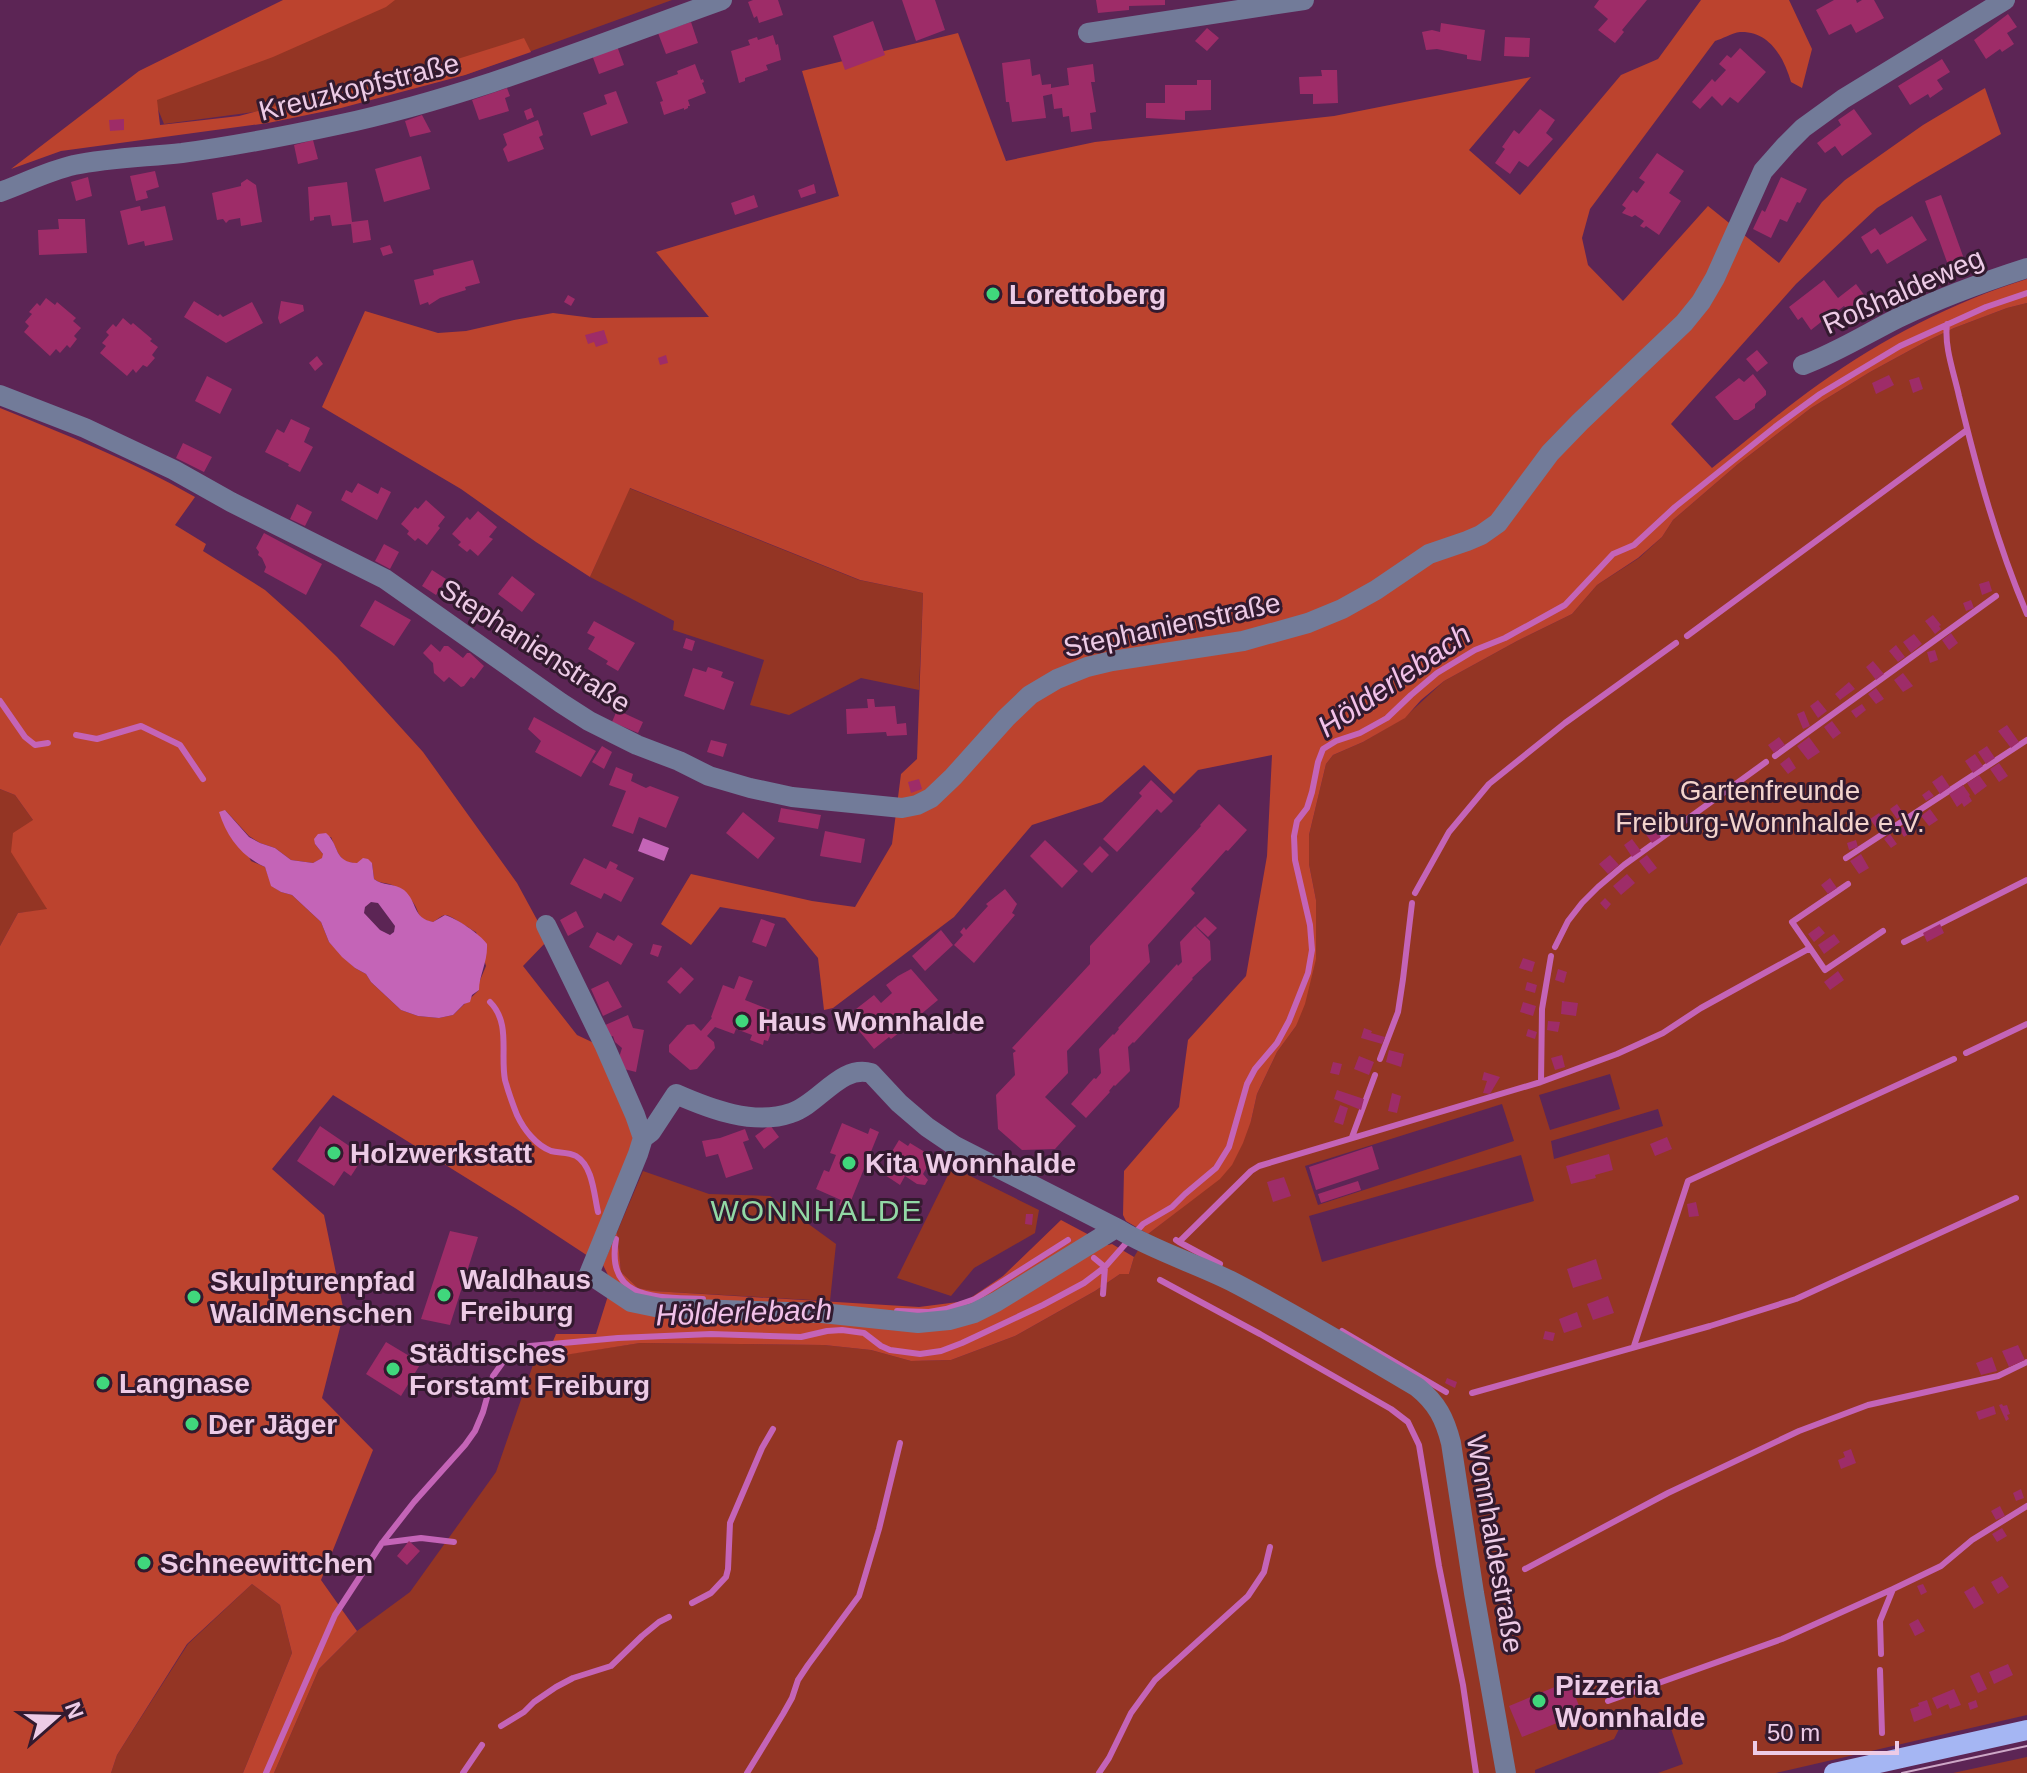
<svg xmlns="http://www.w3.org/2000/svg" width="2027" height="1773" viewBox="0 0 2027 1773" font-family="Helvetica,sans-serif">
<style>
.green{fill:#943524;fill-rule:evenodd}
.forest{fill:#bc432e;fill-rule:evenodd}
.water{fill:#c464b7;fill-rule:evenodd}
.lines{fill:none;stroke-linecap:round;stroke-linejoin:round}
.stream{stroke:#c464b7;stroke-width:6}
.building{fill:#9e2c68}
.minor{stroke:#727b99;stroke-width:20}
.major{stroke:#a5b6f3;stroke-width:20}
.tram{stroke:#cda7c6;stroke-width:2}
.poi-dot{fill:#40d77c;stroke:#331a2f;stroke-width:3}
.labels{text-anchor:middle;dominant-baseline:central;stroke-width:6;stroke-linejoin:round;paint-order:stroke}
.street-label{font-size:28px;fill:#edcbe6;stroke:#331a2f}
.poi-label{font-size:28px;font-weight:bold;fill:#edcbe6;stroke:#331a2f;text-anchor:start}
.park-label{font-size:28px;fill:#f3d3cc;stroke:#331a2f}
.water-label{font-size:30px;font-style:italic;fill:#f2c1e9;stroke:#331a2f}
.neighbourhood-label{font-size:30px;letter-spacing:2px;fill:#92d8a5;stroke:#331a2f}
</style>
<rect width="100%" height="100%" fill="#5c2555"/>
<!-- green -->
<path class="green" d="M367 0H672L465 75 361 98 164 124 153 97Z
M2027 303V1715L1776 1773H1658L1683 1764 1665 1711 1619 1729 1614 1739 1535 1770V1773H274L319 1669 357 1631 410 1592 496 1472 535 1359 640 1343 824 1345 871 1350 911 1361 951 1360 1015 1336 1095 1291 1120 1274H1129L1134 1257 1148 1234 1179 1210 1251 1121 1257 1094 1277 1052 1296 1026 1315 925 1316 900 1309 864V835L1326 764 1333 755 1363 742 1404 718 1444 681 1517 641 1572 614 1597 585 1639 558 1662 537 1673 520 1738 464 1811 408 1870 372 1927 341 1954 328 2007 308ZM1610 1074 1620 1109 1550 1130 1539 1095ZM1502 1104 1514 1141 1318 1205 1305 1166ZM1658 1109 1663 1126 1554 1159 1551 1141ZM1521 1155 1534 1201 1322 1262 1309 1216Z
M629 488 859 580 923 593 919 690 861 678 789 715 750 705 764 660 673 630 674 621 590 577Z
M0 789 15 795 33 820 47 910 18 913 0 946Z
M952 1167 1039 1210 1035 1233 974 1268 951 1296 897 1278Z
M643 1171 709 1194 770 1196 836 1244 830 1301 652 1291 638 1288 621 1272 617 1232Z
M252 1584 280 1605 292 1653 243 1773H111L117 1755 188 1644Z
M2027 1757V1773H1953Z"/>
<!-- forest -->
<path class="forest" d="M283 0H395L386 7 273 57 157 100 160 125 239 116 299 100 362 89 524 38 531 52 465 75 341 108 268 123 61 151 11 169 139 71Z
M1701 0H1789L1812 49 1802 88 1791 82C1784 58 1770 31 1740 32 1732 33 1722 39 1715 41L1590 209 1582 238 1588 265 1623 301 1708 206 1779 263 1822 202 1845 180 1923 125 1985 88 2001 134 1915 184 1877 208 1796 284 1671 424 1712 468C1748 440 1782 410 1819 384 1882 339 1953 302 2027 279V303L2007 308 1954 328 1927 341 1870 372 1811 408 1738 464 1673 520 1662 537 1638 558 1597 585 1572 614 1517 641 1444 681 1421 700 1405 718 1363 742 1333 755 1326 764 1309 835V864L1316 900V959L1305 1004 1296 1026 1277 1052 1257 1094 1251 1121 1243 1143 1232 1165 1220 1179 1148 1234 1126 1221 1123 1215 1124 1171 1179 1107 1188 1040 1246 976 1267 856 1272 755 1198 770 1174 794 1144 765 1102 802 1032 825 954 917 833 1008 824 1010 818 958 785 918 720 907 691 945 661 924 691 874 812 901 855 907 892 844 901 774 917 759 923 593 860 580 630 488 590 577 536 542 461 489 322 407 365 311 438 333 466 331 514 320 553 313 593 318 709 317 656 252 839 196 802 71 958 33 1006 161 1095 142 1334 116 1531 77 1469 150 1520 195 1621 75 1658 59Z
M0 408C66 435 133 461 195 497L175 525 206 544 203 551 265 590 302 623 337 657 423 752 517 883 548 940 523 966 577 1035 594 1043 622 1094 636 1150 588 1256 515 1208 333 1095 272 1169 324 1215 344 1312 322 1398 373 1450 321 1580 357 1631 319 1669 274 1773H243L292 1653 280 1605 252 1584 187 1644 117 1755 111 1773H0V946L18 913 47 909 11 852 13 833 33 820 15 795 0 789ZM225 810 249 836 260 843 275 848 291 860 313 863 323 858V854L315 844 331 837C342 864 343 864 372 863L374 879C381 884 384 882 392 885 398 887 407 896 412 901 421 912 415 919 433 922 437 920 440 916 445 915 449 914 470 929 476 932L486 966 478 985 479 990 453 1015 439 1018 418 1016 401 1010 371 982 366 974 355 968 329 942 321 922 292 895 281 892 272 886 265 867 251 861Z
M1061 1220 1108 1245 1112 1244 1134 1257 1129 1274H1120L1095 1291 1015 1336 951 1360 911 1361 871 1350 824 1345 640 1343 546 1358 556 1334H596L612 1283 603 1265 617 1232 621 1272 638 1288 653 1291 919 1307 966 1301 1003 1276Z"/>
<!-- water -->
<path class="water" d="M225 810 249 837 260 843 275 848 291 860 313 863 322 858 323 854 315 844 314 839 318 834 326 833C340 845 333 862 357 863L363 858 368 859 372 863 374 879C383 886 394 883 404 890 418 902 412 918 433 922L445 915C456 918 480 934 487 944 488 962 479 975 479 990L472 995 470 1002 464 1004 453 1015 439 1018 418 1016 401 1010 371 982 366 974 355 968 342 957 329 942 321 922 292 895 281 892 271 886 265 867C241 856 227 837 219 812ZM371 902 378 903 395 926 394 932 390 935 380 930 364 913 365 907Z
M643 838 669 848 664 861 638 851Z"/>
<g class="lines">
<!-- stream -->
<path class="stream" d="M1947 324C1944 347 1954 373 1959 396 1977 470 1997 544 2027 614
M1687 636 1967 430
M0 701 25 737 35 745 48 743
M76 735 97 739 141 726 180 745 203 779
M1775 756 1996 596
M1846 858 2027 740
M1415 893 1449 832 1489 784 1565 723 1676 643
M1904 942 2027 880
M1555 947 1568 921 1582 903 1598 887 1624 865 1766 762
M1810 948 1825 970 1883 931
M490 1002C511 1023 500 1054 505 1080 508 1091 513 1105 517 1115 524 1130 536 1145 551 1151 559 1153 569 1152 576 1156 593 1166 594 1195 598 1212
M1966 1053 2027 1024
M1380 1059 1398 1012 1403 979 1412 903
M1541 1082 1542 1009 1551 956
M1352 1137 1375 1075
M616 1239C605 1302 659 1297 703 1299
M1176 1240 1179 1242 1251 1171 1259 1166 1541 1082 1617 1054 1663 1033 1701 1008 1810 948 1792 922 1848 884
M1179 1242 1220 1264
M1094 1258 1105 1267 1103 1294
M1160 1280 1260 1334 1391 1409 1408 1422 1419 1445 1439 1566 1463 1685 1476 1773
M897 1311 929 1312 946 1309 975 1299 1068 1240
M1342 1331 1446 1392
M1634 1346 1688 1181 1954 1059
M1472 1393 1710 1326 1796 1299 2016 1198
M382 1543 421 1538 454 1542
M1525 1569 1668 1493 1799 1431 1868 1405 1998 1376 2027 1362
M692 1603 711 1593 726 1577 728 1569 730 1523 762 1448 773 1429
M1881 1654 1880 1621 1893 1589 1941 1566 1972 1540 2027 1506
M1880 1670 1882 1733
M1608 1701 1782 1639 1893 1589
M501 1726 524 1712 534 1702 556 1687 573 1678 611 1666 642 1636 659 1622 669 1617
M266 1773 335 1615 382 1543 414 1502 465 1445 475 1431 483 1412 493 1376 503 1362 515 1352 530 1346 618 1338 711 1334 801 1337 827 1331 842 1330 864 1333 881 1346 890 1350 920 1354 941 1351 962 1343 1043 1305 1084 1283 1105 1267 1143 1224 1172 1207 1185 1194 1216 1168 1229 1147 1247 1084 1255 1069 1277 1043 1289 1021 1308 973 1312 950 1310 925 1295 860 1294 836 1297 821 1307 808 1312 792 1318 762 1323 749 1336 741 1360 733 1387 718 1411 695 1437 673 1475 650 1505 638 1565 605 1613 554 1634 545 1675 507 1775 427 1820 394 1900 346 1986 307 2027 293
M463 1773 482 1745
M747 1773 783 1714 792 1698 798 1680 808 1665 859 1596 879 1529 900 1443
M1099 1773 1109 1758 1131 1713 1155 1680 1248 1596 1264 1572 1270 1547"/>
</g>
<!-- building -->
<path class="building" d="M753 0H778L783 15 759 23 757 16 754 18 748 2Z
M902 0H935L945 30 916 41Z
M1096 0H1165V5L1129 6V10L1098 13Z
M1599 0H1647L1622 30 1624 32 1615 43 1598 30 1608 19 1594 7Z
M1834 0H1856L1857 3 1862 0H1874L1884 18 1856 33 1851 24 1829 35 1816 10Z
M2008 14 2017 27 2007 33 2014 44 2002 52 2000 49 1986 59 1974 40Z
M873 21 885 55 845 70 833 36Z
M691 22 698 43 666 54 658 33Z
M1441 23 1485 30 1481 61 1467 59V55L1437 49 1426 50 1422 32 1432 30 1440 32Z
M1207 28 1219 38 1207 51 1195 41Z
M773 35 776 45 778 44 781 60 766 65 768 70 745 78V81L739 83 731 51 750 45 748 40 757 37 758 40Z
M1505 37 1530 38 1529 57 1504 56Z
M617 46 624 65 599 74 592 55Z
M1740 48 1766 72 1738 103 1730 97 1722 106 1712 96 1700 109 1692 102 1712 79 1715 82 1726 70 1719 64 1727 55 1731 58Z
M1030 59 1032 76 1040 74 1042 85 1051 84V88L1069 85 1067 68 1093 64 1095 82H1091L1096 112 1090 113 1092 129 1071 132 1069 116 1063 117 1062 108 1054 109 1052 94 1043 96 1046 118 1012 122 1009 102H1006L1002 63Z
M1942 59 1950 72 1937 80 1943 89 1930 98 1928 94 1910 105 1898 86Z
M695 64 701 80 703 79 704 82 702 83 706 93 688 100 690 106H688V108L684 110V108L664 115 660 102 663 101 656 82 678 74 677 71Z
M1321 70H1337L1338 103 1313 104V94H1300L1299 77 1322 76Z
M1197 80H1211V110L1185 111V120L1146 118V103H1165V85H1197Z
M507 88 510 96 505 98 509 111 479 120 472 100Z
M616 91 628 123 591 136 583 113 607 104 604 95Z
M531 108 534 117 527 120 524 111Z
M1540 109 1555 120 1546 133 1553 139 1528 167 1519 161 1510 174 1495 163 1505 149 1502 147 1514 130 1519 134Z
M1854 109 1872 134 1842 156 1835 146 1825 153 1817 143 1841 125 1838 120Z
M422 115 431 132 410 137 405 121Z
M124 119V130L110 131 109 120Z
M538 120 543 135 539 137 544 149 508 162 503 149 507 145 503 134Z
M313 140 318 159 298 164 294 145Z
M1657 153 1684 171 1669 193 1681 201 1659 235 1646 226 1644 228 1640 226 1644 221 1635 215 1632 217 1622 213 1626 208 1622 205 1633 190 1637 193 1645 182 1639 178Z
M421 156 430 189 384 202 375 169Z
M155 171 159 187 146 191 148 198 136 201 130 176Z
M88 177 92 196 76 201 71 182Z
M1781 177 1807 189 1800 203 1797 202 1787 222 1780 219 1771 238 1753 229 1762 210 1765 212Z
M247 179 256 185 262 222 241 226 240 218 229 220 226 223 223 219 217 220 212 193 241 186V183Z
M347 182 352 222 368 220 371 240 353 243 351 224 332 226 330 215 314 217V220L310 221 308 187Z
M814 184 816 193 801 198 798 190Z
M754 195 758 207 735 215 731 203Z
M1941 195 1968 270 1952 276 1925 201Z
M140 206 141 211 165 206 173 240 145 246 144 241 128 245 120 211Z
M1912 216 1927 240 1887 264 1878 249 1871 254 1861 237 1875 228 1880 235Z
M58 219H85L87 253 39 255 38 230 59 229Z
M390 245 393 253 383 256 380 248Z
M473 260 480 283 465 287 466 290 440 298 429 305 428 302 420 305 414 280 434 275 433 270Z
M1824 280 1838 298 1856 284 1865 296 1847 310 1844 306 1831 316 1830 315 1811 330 1802 317 1798 320 1789 307Z
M568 295 575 299 571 306 564 302Z
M46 298 55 305 57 302 76 318 73 321 81 328 74 336 77 339 70 348 67 345 60 353 56 349 50 356 24 332 29 326 25 322 32 314 29 312 37 303 40 306Z
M194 301 218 316 220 314 223 317 252 302 263 323 226 343 184 317Z
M281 301 303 305 304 311 280 324 278 318Z
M123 318 131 325 133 323 152 339 150 341 158 347 152 355 155 358 147 367 143 365 136 373 133 369 127 376 100 353 106 346 102 343 109 335 106 332 113 324 116 327Z
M604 330 608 343 596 347 594 342 588 344 585 335Z
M1757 350 1768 363 1757 372 1746 359Z
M666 355 668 363 660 365 658 358Z
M317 356 323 364 315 371 309 363Z
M1753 374 1766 391V395L1755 404V408L1738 420H1734L1715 397 1739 378 1744 382Z
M1889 375 1894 385 1876 394 1872 383Z
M207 376 232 389 220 414 195 401Z
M1919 377 1923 389 1913 393 1909 380Z
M291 419 310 428 304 442 313 447 300 472 288 466 289 464 265 452 277 429 284 433Z
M183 443 212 457 204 472 176 458Z
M358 483 378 494 381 487 391 492 377 520 341 500 346 490 352 493Z
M426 500 445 517 438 526 440 528 427 545 418 538 415 541 407 534 409 531 401 524 415 507 418 509Z
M297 504 312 512 305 526 290 519Z
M478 511 497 527 489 537 493 539 478 556 470 549 467 552 458 545 461 542 452 534 467 517 470 520Z
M264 533 322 564 306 595 264 572 266 567 262 558 258 555 259 552 256 548Z
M384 544 399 552 390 569 375 561Z
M432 570 446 579 436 595 422 586Z
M512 576 535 594 522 612 498 594Z
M1989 581 1992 591 1982 595 1979 584Z
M375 600 411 620 394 646 360 626Z
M1971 600 1974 608 1966 611 1963 603Z
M1933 615 1941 625 1939 626 1941 629 1935 634 1925 621Z
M594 621 635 643 618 671 606 664 608 661 588 649 595 637 587 633Z
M1951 633 1958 643 1949 650 1942 640Z
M1914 634 1922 644 1911 653 1903 642Z
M686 638 695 641 692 651 683 648Z
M431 644 440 652 444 646H448L463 658 467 653H470L484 666 474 679 471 677 464 686 461 687 449 677 444 682 434 673 433 663 423 653Z
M1896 645 1905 657 1898 662 1889 651Z
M1935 650 1938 660 1930 663 1927 652Z
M1873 661 1884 674 1876 680 1866 667Z
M708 667 723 672 721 677 734 682 724 710 684 696 693 668 706 672Z
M1903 673 1913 686 1903 692 1894 680Z
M1849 682 1855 689 1840 700 1835 694Z
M1876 688 1884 699 1876 704 1868 694Z
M867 699H874L875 707 895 706 897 724 906 723 907 735 887 736 886 732 847 734 846 709 868 708Z
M1818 700 1827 711 1818 718 1810 706Z
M1862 704 1866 710 1856 718 1851 711Z
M617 710 643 722 638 733 612 722Z
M1804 711 1810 726 1803 729 1797 714Z
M534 717 596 751 581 777 535 752 541 741 528 729Z
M1832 721 1841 733 1833 739 1824 727Z
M2007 725 2019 742 2011 748 1998 731Z
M1779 737 1785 745 1774 753 1768 745Z
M1809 737 1820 752 1808 760 1797 746Z
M711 740 727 744 723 757 707 752Z
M602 746 612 752 604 769 592 762Z
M1987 746 1995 758 1986 764 1978 752Z
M1975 754 1983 766 1973 773 1965 761Z
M1789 757 1796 768 1788 774 1780 764Z
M1999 763 2008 776 1999 782 1990 769Z
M616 767 633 774 631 781 646 788 650 786 679 797 666 828 639 817 633 834 612 826 626 791 609 785Z
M1942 775 1950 787 1940 794 1932 782Z
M1979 775 1987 786 1975 795 1967 783Z
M919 779 922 789 911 793 908 782Z
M1151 780 1173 801 1161 813 1157 809 1117 852 1103 839 1142 796 1139 793Z
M1963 785 1970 795 1969 796 1972 801 1964 807 1962 803 1957 807 1949 794Z
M1929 790 1934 796 1926 801 1922 795Z
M1219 804 1247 830 1228 851 1226 850 1191 889 1195 893 1148 945 1150 962 1067 1051 1068 1073 1045 1097 1076 1126 1055 1149 1022 1150 998 1129 996 1095 1015 1075 1013 1053 1016 1051 1012 1048 1090 964V946L1201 826 1200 825Z
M1897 804 1904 814 1897 819 1890 809Z
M781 808 821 815 818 829 778 822Z
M1930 809 1938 820 1929 826 1921 816Z
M743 812 775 838 758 859 726 833Z
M1879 813 1888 826 1879 832 1870 819Z
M1651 824 1661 837 1652 843 1643 830Z
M1905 825 1910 833 1904 837 1899 829Z
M825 831 865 839 861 863 820 856Z
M1890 834 1897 844 1891 848 1884 839Z
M1632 839 1641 851 1632 857 1624 845Z
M1045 840 1078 871 1062 888 1030 856Z
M1856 840 1858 847 1849 850 1847 843Z
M1100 846 1109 855 1092 873 1083 864Z
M1861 854 1869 868 1859 874 1850 861Z
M1610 855 1619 865 1608 874 1599 864Z
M1647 855 1657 868 1649 874 1639 861Z
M584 858 606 869 610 861 618 865 616 869 634 878 621 902 604 893 601 899 570 884Z
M1627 874 1635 883 1621 895 1613 886Z
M1830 878 1837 888 1828 894 1821 885Z
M1005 889 1017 904 1012 913 1015 915 974 963 954 945 963 935 960 932 964 927 966 930 988 906 986 904Z
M1605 898 1611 904 1606 910 1600 903Z
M576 911 584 927 568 936 560 920Z
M1205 917 1217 928 1208 937 1196 926Z
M761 919 775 924 766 947 752 942Z
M1940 924 1944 933 1927 942 1923 933Z
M1195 926 1210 941 1211 960 1192 978 1193 979 1134 1043 1133 1042 1128 1047 1130 1071 1115 1086 1114 1085 1109 1091 1110 1092 1086 1118 1071 1104 1094 1078 1096 1079 1101 1073 1099 1049 1113 1034 1114 1035 1119 1029 1118 1028 1177 964 1178 966 1182 962 1180 942Z
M1819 926 1825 933 1814 942 1808 934Z
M941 930 953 945 925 971 912 956Z
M597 932 614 941 618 935 633 944 621 965 589 947Z
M1834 934 1840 942 1824 954 1818 945Z
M653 944 662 946 658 957 650 954Z
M1523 958 1535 962 1532 972 1519 968Z
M681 967 694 979 680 994 667 982Z
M911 969 938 1000 914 1020 912 1017 898 1030 900 1032 891 1039 889 1037 874 1049 847 1016 874 995 881 1003 892 993 886 985 898 976Z
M1558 969 1567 972 1564 983 1555 980Z
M1838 971 1844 980 1830 990 1824 982Z
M739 976 753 981 745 1000 778 1013 768 1041 764 1040 763 1045 750 1040 752 1035 736 1029 734 1034 715 1027 707 1036 714 1042 715 1048 697 1069 690 1070 669 1052V1045L687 1025 694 1024 701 1031 712 1018 711 1017 723 985 734 989Z
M608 981 622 1007 603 1016 591 989Z
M1527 982 1537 985 1535 993 1525 990Z
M1562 1001 1578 1003 1576 1016 1561 1014Z
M1523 1002 1536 1006 1533 1016 1520 1012Z
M628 1015 633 1028 644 1030 636 1072 616 1067 622 1048 615 1042 613 1036 607 1038 603 1026Z
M1548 1021 1560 1022 1558 1032 1547 1030Z
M1364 1028 1372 1031 1371 1033 1385 1037 1382 1044 1361 1038Z
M1528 1029 1537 1032 1535 1039 1526 1036Z
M1389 1050 1404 1054 1401 1067 1386 1062Z
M1562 1055 1565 1067 1555 1070 1551 1058Z
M1359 1056 1374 1062 1369 1075 1354 1069Z
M1333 1062 1342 1064 1339 1075 1330 1073Z
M1484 1072 1500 1077 1490 1094 1483 1093 1487 1081 1482 1080Z
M1337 1090 1364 1099 1361 1110 1334 1099Z
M1392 1093 1401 1096 1397 1113 1388 1111Z
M1340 1105 1348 1108 1343 1125 1334 1122Z
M842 1123 868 1134 870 1128 879 1132 848 1208 839 1205 841 1200 816 1189 824 1170 829 1172 836 1155 830 1153Z
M770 1125 779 1137 764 1149 755 1136Z
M320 1126 364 1156 351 1176 344 1171 334 1186 297 1161Z
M745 1129 749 1140 743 1142 753 1169 726 1178 718 1154 706 1157 702 1141 720 1138Z
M1667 1137 1672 1149 1655 1156 1650 1144Z
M899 1140 908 1146 910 1143 933 1157 923 1174 928 1180 925 1185 917 1184 905 1176 900 1185 885 1175 890 1166 885 1163Z
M1372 1146 1379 1169 1316 1190 1309 1167Z
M1609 1154 1613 1170 1595 1175 1596 1178 1571 1184 1566 1166Z
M1284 1177 1291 1196 1273 1202 1267 1182Z
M1358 1181 1361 1190 1321 1203 1318 1194Z
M1696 1202 1699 1216 1689 1217 1687 1204Z
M1026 1214H1033L1032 1225 1025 1224Z
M450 1231 478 1237 450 1325 421 1319Z
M1596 1259 1602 1279 1573 1288 1567 1269Z
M1608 1296 1614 1313 1593 1320 1587 1304Z
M1577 1312 1582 1327 1564 1333 1559 1319Z
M1545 1331 1555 1333 1553 1341 1543 1339Z
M386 1342 421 1363 401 1396 366 1374Z
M2018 1345 2025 1360 2009 1367 2002 1351Z
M1992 1357 1997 1371 1981 1375 1976 1363Z
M1447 1378 1457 1382 1455 1388 1445 1383Z
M2002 1404 2003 1406 2007 1405 2010 1414 2007 1415 2009 1419 2006 1421 1999 1405Z
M1994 1406 1996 1414 1979 1420 1976 1412Z
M1851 1449 1856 1463 1841 1469 1838 1460 1845 1457 1843 1452Z
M2021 1489 2024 1498 2016 1501 2013 1493Z
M2000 1506 2005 1516 1996 1520 1991 1511Z
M2002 1528 2007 1536 1997 1542 1992 1534Z
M409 1541 420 1551 407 1565 397 1556Z
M2002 1576 2009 1587 1998 1594 1991 1582Z
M1923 1584 1927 1592 1921 1595 1917 1586Z
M1974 1586 1984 1603 1974 1609 1964 1592Z
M1918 1619 1925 1631 1915 1636 1909 1624Z
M2008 1664 2013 1675 1994 1684 1989 1672Z
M1979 1672 1987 1689 1978 1693 1970 1676Z
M1569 1681 1582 1713 1522 1737 1509 1706Z
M1954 1689 1961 1705 1950 1709 1948 1704 1937 1709 1932 1698Z
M1927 1700 1932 1715 1914 1722 1910 1709 1919 1706 1918 1703Z
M1976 1700 1978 1707 1970 1710 1968 1703Z"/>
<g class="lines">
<!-- minor -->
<path class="minor" d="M1088 33 1304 0
M0 192C25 183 48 171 74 165 109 158 146 157 182 153 234 146 286 136 337 125 469 97 596 45 722 0
M1803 365C1836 353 1866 334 1898 318 1940 298 1983 282 2027 268
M0 395 85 428 174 470 231 502 385 579 561 703 589 721 637 745 679 761 709 776 750 788 792 797 902 808 917 805 931 798 953 777 1006 718 1030 695 1057 679 1087 667 1112 661 1243 641 1308 623 1342 609 1376 590 1429 554 1467 541 1481 535 1498 523 1550 453 1580 422 1684 323 1701 302 1715 278 1763 171 1786 145 1803 128 1843 99 2005 0
M546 925 604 1044 635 1115 643 1138 638 1154 589 1274 631 1302 660 1308 822 1313 918 1323 949 1320 974 1313 996 1302 1116 1228
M643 1138 651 1132 676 1094C710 1109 754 1126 791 1113 819 1104 841 1064 871 1073L899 1103 927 1127 955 1146 1120 1230C1155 1251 1195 1263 1231 1281 1295 1314 1356 1351 1417 1387 1437 1403 1445 1419 1451 1443L1474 1593 1506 1773"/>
<!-- major -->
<path class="major" d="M1834 1773 2027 1730"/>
<!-- tram -->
<path class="tram" d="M1902 1773 2027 1746"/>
</g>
<!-- markers -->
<g class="poi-dot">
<circle cx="993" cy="294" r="8"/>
<circle cx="742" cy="1021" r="8"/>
<circle cx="334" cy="1153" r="8"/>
<circle cx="849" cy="1163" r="8"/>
<circle cx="444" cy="1295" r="8"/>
<circle cx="194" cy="1297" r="8"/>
<circle cx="393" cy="1369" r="8"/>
<circle cx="103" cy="1383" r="8"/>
<circle cx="192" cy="1424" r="8"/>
<circle cx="144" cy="1563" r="8"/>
<circle cx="1539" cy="1701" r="8"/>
</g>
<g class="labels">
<!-- street labels -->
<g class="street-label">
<text transform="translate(359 87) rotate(-14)">Kreuzkopfstraße</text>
<text transform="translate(1903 291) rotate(-24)">Roßhaldeweg</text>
<text transform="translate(1172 625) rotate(-12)">Stephanienstraße</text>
<text transform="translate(535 646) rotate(33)">Stephanienstraße</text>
<text transform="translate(1495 1544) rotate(80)">Wonnhaldestraße</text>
</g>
<!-- poi labels -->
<g class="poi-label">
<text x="1009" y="294">Lorettoberg</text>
<text x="758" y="1021">Haus Wonnhalde</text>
<text x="350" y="1153">Holzwerkstatt</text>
<text x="865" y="1163">Kita Wonnhalde</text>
<text x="460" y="1279">Waldhaus<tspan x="460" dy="32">Freiburg</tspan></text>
<text x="210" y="1281">Skulpturenpfad<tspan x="210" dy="32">WaldMenschen</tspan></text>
<text x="409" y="1353">Städtisches<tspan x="409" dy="32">Forstamt Freiburg</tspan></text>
<text x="119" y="1383">Langnase</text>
<text x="208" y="1424">Der Jäger</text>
<text x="160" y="1563">Schneewittchen</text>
<text x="1555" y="1685">Pizzeria<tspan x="1555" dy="32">Wonnhalde</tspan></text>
</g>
<!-- park labels -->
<g class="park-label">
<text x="1770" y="790">Gartenfreunde<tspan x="1770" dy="32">Freiburg-Wonnhalde e.V.</tspan></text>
</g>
<!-- water labels -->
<g class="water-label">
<text transform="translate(1394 680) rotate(-34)">Hölderlebach</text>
<text transform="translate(744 1312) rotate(-2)">Hölderlebach</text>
</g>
<!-- neighbourhood labels -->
<g class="neighbourhood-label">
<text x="817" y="1210">WONNHALDE</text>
</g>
</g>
<!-- north arrow -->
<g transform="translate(56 1717) rotate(70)" stroke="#331a2f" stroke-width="6" paint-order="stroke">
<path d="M0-6L14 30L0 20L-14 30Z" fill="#edcbe6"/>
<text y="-12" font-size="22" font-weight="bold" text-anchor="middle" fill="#edcbe6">N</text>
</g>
<!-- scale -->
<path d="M1755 1741v12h142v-12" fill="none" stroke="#edcbe6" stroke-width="4"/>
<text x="1767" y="1741" font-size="24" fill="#edcbe6" stroke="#331a2f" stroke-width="6" paint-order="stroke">50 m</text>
</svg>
